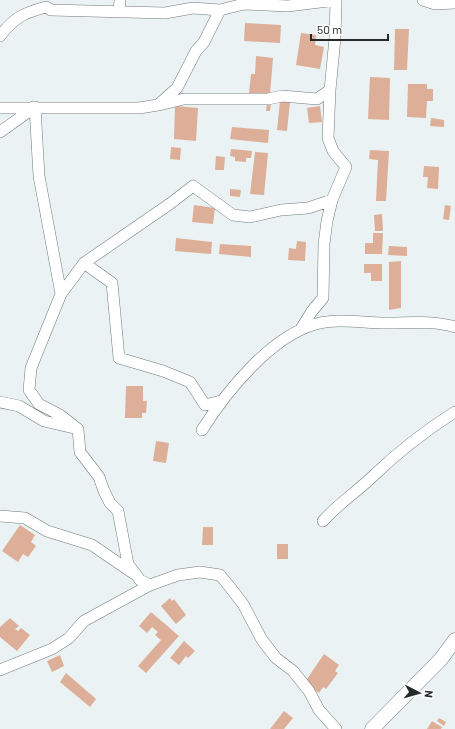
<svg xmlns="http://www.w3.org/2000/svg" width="455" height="729" viewBox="0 0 455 729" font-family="Barlow,sans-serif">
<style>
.building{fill:#ddaf98}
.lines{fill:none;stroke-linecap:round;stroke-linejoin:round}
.minor-casing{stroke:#72797a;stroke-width:12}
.tertiary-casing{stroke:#72797a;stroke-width:15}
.minor{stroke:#fff;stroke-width:11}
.tertiary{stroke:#fff;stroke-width:14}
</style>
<rect width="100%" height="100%" fill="#eaf2f3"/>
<!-- building -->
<path class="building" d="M245 23 281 25 280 43 244 41Z
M395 29H409L407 70H394Z
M301 33 316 35 315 45 324 47 320 69 296 65Z
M256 56 273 58 270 94 249 93 251 74H255Z
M370 77 390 78 389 120 368 119Z
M408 84H427V89H433V101H427L426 118 407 117Z
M280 101 290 102 287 131 277 130Z
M267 103H271L270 111H266Z
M175 106 198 108 196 141 174 139Z
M320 106 322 122 309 123 307 108Z
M431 118 444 120V127L430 126Z
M232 127 269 130 268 143 230 139Z
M171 147 181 148 180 160 170 159Z
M231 149 252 151 251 158H246V162L235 161V157L230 156Z
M370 150 389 151 386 201H376L378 160 369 159Z
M255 152 268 153 264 195 250 194Z
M216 156 225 157 224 170H215Z
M424 166 439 167 438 189 427 188 428 177H423Z
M230 189 241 190 240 197 230 196Z
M194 205 215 208 213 224 192 222Z
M445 205 451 206 449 220 443 219Z
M382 214 383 231H375L374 215Z
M373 233H383L382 254H365V243H373Z
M176 238 212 242 211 254 175 251Z
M297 241 306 242 305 261 288 260 289 248 296 249Z
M220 244 251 246V257L219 254Z
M389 246 407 247V256L388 255Z
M401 261V308L389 310V262Z
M364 264H382V281H371V273H364Z
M126 386H143V401H147L146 413H142V418H125Z
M156 441 169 443 166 463 153 461Z
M20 525 35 535 31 542 36 546 28 557 23 554 18 562 2 551Z
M203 527H213V545H202Z
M277 544H288V559H277Z
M170 598 172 601 174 599 186 615 176 624 161 606Z
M151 612 179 636 146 673 138 666 161 640 155 635 158 632 152 627 147 633 139 626Z
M10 618 19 626 15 629 18 631 21 628 30 635 17 651 0 637V627Z
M184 641 195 651 188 658 186 656 179 665 170 658Z
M324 654 339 665 335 671 338 673 326 689 323 687 319 693 305 682Z
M60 655 64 666 52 672 47 661Z
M66 673 96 699 90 707 60 682Z
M284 711 293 718 284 729H270Z
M439 718 446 722 444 726 437 721Z
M432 721 442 727 441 729H427Z"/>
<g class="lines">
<!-- minor casing -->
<g class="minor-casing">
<path id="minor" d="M423 0 435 4 455 3
M119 12 120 0
M0 36C14 18 23 13 46 7L51 10 165 13 193 8 220 10 244 4 288 6 336 0
M159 105 184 99H268L282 96 317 99 330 90
M33 107H35L39 176 61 294 31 368 29 390 39 404 60 415 78 429 80 452 99 477 104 491 110 503 118 511 128 564 140 580 150 585
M0 108H139L158 105 177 88 196 51 204 42 220 10
M0 132 35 107
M84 263 112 283 119 358 163 371 190 382 205 405 221 401
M61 294 84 263 171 203 193 186 233 215 250 217 281 210 308 208 332 200
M301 329 312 311 323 298 324 244 327 221 332 200 346 167 333 151 328 138 330 90 335 38 336 0
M0 402 19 406 44 421 74 428
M202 430C226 392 271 336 316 324 339 318 362 323 386 323 409 323 432 320 455 327
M0 516 25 518 47 531 92 545 133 573
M323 521C337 505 355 493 371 478 398 452 423 432 455 412
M0 670 52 649 69 638 84 621 150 585 178 575 200 572 220 575 229 586 243 604 262 640 276 658 293 671 309 691 319 710 336 729"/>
</g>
<!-- tertiary casing -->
<g class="tertiary-casing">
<path id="tertiary" d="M372 729 441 659 455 640"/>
</g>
<!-- minor -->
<use href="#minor" class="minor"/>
<!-- tertiary -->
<use href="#tertiary" class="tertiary"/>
</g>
<!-- north arrow -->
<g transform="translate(419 693) rotate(96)" stroke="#ffffff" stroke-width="3" paint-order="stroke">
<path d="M0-3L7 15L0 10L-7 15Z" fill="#252828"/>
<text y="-6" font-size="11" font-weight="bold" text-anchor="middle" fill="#252828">N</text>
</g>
<!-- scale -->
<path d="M311 34v6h77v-6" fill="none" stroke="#252828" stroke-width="2"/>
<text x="317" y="34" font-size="12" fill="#252828" stroke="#ffffff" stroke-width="3" paint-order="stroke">50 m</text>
</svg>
